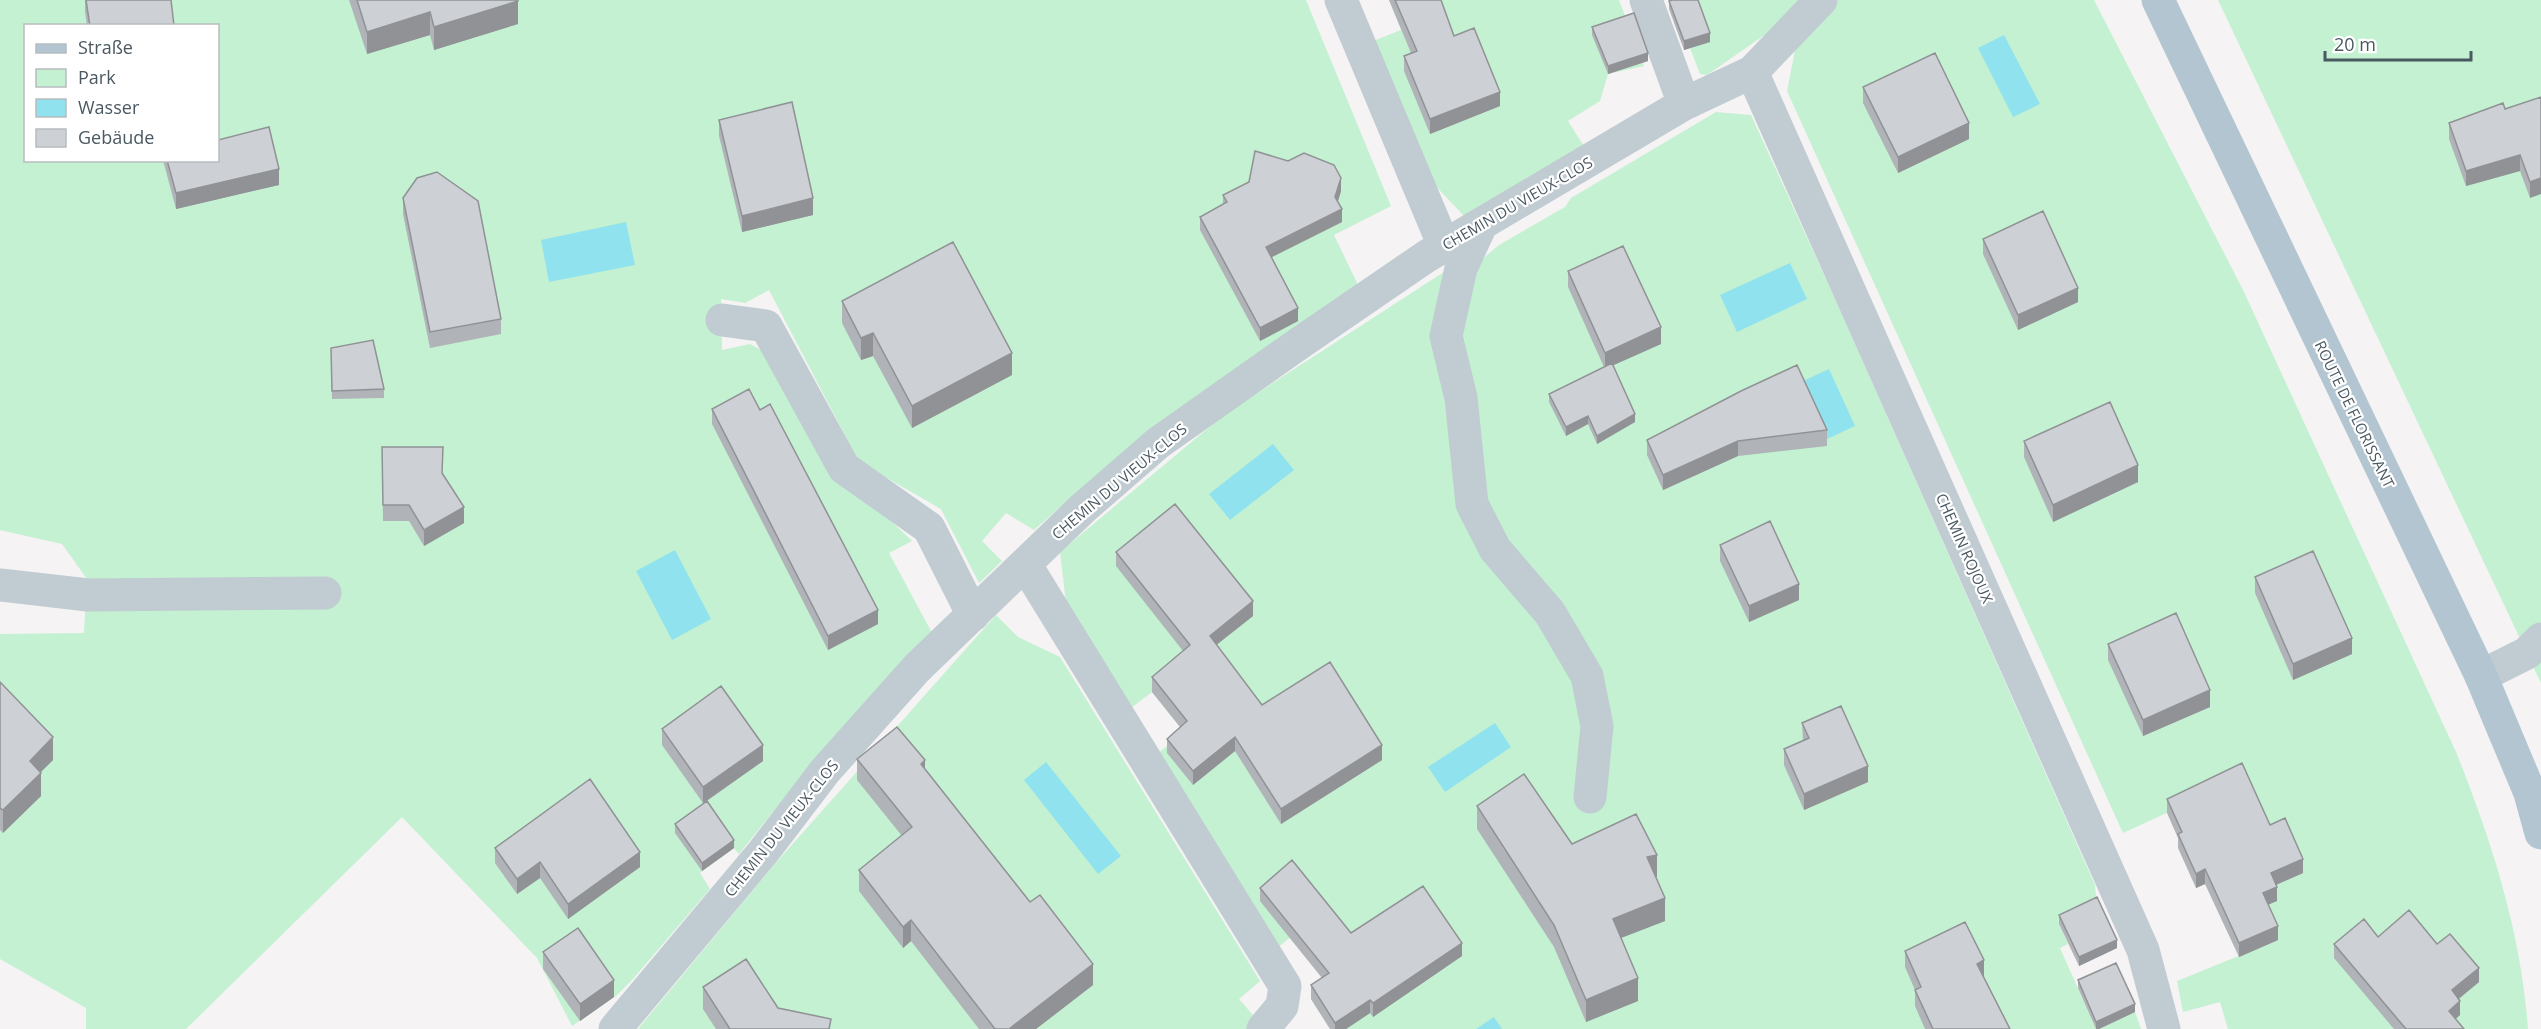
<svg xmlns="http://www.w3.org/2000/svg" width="2541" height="1029" viewBox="0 0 2541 1029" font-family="'Open Sans',sans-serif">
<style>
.green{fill:#c3f1d1;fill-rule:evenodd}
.water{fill:#90e3ee}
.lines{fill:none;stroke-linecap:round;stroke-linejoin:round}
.minor{stroke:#c1cbd2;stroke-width:33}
.major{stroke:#b3c5d1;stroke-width:33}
.wall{fill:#b0b3b7}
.shaded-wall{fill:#909295}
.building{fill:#cdd0d5;stroke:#909295;stroke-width:1.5}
.labels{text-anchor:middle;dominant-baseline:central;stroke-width:4.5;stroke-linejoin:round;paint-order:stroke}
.street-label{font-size:15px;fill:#4a5861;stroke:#fff}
</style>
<rect width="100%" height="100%" fill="#f5f3f3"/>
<!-- green -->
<path class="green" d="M0 0H1306L1391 206 1334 235 1360 289C1247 365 1135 440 1034 530L1006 513 982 541 1002 561 979 583 941 509 859 462 769 290 745 303 721 299 722 350 750 344 765 352 834 481 887 517 912 541 889 553 932 633 814 761 739 854 734 848 700 873 710 889 632 980 617 995 572 1026 537 958 402 817 186 1029H86V1008L0 959V634L84 633 87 579 62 544 0 530ZM26 26H218V160H26Z
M1389 0H1619L1644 66 1608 74 1600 101 1568 121 1585 148 1464 216 1429 179 1373 41 1401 30Z
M1680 0H1799L1779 25 1707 75 1700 74 1674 6Z
M1837 0H2094L2243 290 2456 752C2492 842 2521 932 2528 1029H2228L2220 1002 2183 1012 2177 981 2278 940 2206 795 2123 833 1787 91 1795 50Z
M2218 0H2541V683Z
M1716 112 1751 115 1841 312 2095 885 2097 906 2059 924 2068 944 2060 948 2096 1029H1330L1311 999 1345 975 1308 923 1277 948 1157 754 1184 732 1152 692 1131 708 1066 603 1060 552 1225 414 1447 270 1473 267 1499 245 1565 207 1571 198Z
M996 615 1018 637 1060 657 1260 981 1239 999 1265 1029H638L774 865Z
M2135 1012 2141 1029H2099Z"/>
<!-- water -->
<path class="water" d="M2004 35 2040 104 2013 117 1978 48Z
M626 222 635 265 549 282 541 240Z
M1790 263 1807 299 1737 332 1720 295Z
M1829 369 1855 426 1827 439 1801 382Z
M1273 444 1294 470 1230 520 1209 494Z
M675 550 711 619 672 640 636 571Z
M1495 723 1511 747 1445 792 1428 767Z
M1046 762 1121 856 1098 874 1024 780Z
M1494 1017 1502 1029H1476Z"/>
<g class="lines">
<!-- minor -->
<path class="minor" d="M1341 0 1444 246
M1646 0 1684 104
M1752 72 2143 950 2164 1029
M1481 225 1461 268 1446 336 1461 398 1472 504 1495 549 1550 613 1587 676 1597 726 1590 797
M722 320 766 326 844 468 929 528 973 615
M1025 564 1285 986 1282 1006 1263 1029
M0 585 88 595 325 593
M2481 676 2527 653 2541 639
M615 1029 764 851 825 771 917 668 1082 509 1158 443 1294 347 1427 256 1684 104 1752 72 1821 0"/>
<!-- major -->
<path class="major" d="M2158 0 2481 676 2530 793 2541 833"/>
</g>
<!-- wall -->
<path class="wall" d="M85 0H171L174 26H87L85 11Z
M349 0H518V24L434 50 430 35 367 54Z
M1389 0H1441L1454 36 1500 106 1430 134 1404 71V56L1411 53Z
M1669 1 1710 42 1684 50 1669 9Z
M1592 27 1648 61 1608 74 1592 35Z
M1863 87 1969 139 1898 173 1863 103Z
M2541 97 2530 198 2520 171 2466 186 2449 139V123L2505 109Z
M719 120 813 215 742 232 719 136Z
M163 160H218L279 185 176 209Z
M1249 182 1341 191 1338 202 1342 222 1272 257 1298 321 1260 341 1200 230V217L1223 204V195Z
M403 198 501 319V334L430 348 403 214Z
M1983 239 2078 302 2018 330 1983 254Z
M1568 271 1661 344 1613 365 1635 422 1597 444 1588 424 1566 436 1549 402V394L1604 367 1568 287Z
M842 301 1012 375 912 428 873 356 861 360 842 323Z
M331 348 384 389V398L332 399Z
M712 409 760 410 878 624 828 650 712 424Z
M1827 430V446L1738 456 1663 490 1647 455V440Z
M2024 441 2138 482 2053 522 2024 457Z
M382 447 442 474 464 523 424 546 409 521H383Z
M1720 545 1799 600 1749 622 1720 561Z
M1116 552 1253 616 1216 645 1262 705 1382 760 1281 824 1235 751 1193 785 1167 753V739L1180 727 1152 692V677L1183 651 1116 566Z
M2255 577 2352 654 2293 680 2255 593Z
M2108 644 2210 707 2143 736 2108 660Z
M0 682 53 760 40 772 41 796 3 833 0 830Z
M1802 723 1868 782 1804 810 1784 765V749L1803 741Z
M662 729 763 761 707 801 734 848 702 871 675 833V824L703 803 662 745Z
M857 759 925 769 1093 985 1036 1029H979L911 941 903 948 859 891V870L902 836 857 780Z
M2167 799 2270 825 2303 873 2276 885 2277 901 2268 904 2278 940 2239 957 2205 884 2196 888 2178 848V838L2167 813Z
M1477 806 1657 877H1656L1665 921 1621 938 1638 1001 1586 1022 1554 947 1477 829Z
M495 848 640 867 568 919 540 878 517 894 495 863Z
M1260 888 1351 933 1462 956 1373 1017 1370 1013 1346 1029H1330L1311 999V985L1322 978 1260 901Z
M2059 915 2117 948 2079 966 2059 924Z
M2378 937 2437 944 2479 982 2459 999 2460 1015 2455 1019 2464 1029H2394L2334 958V944Z
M1905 951 1984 977 2010 1029H1925L1915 1006V990L1905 967Z
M543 952 614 997 580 1021 543 969Z
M2078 980 2135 1012 2099 1029H2096L2078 988Z
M703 987 778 1008 831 1029H716L703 1009Z"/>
<!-- shaded-wall -->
<path class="shaded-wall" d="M518 1V24L434 50V27Z
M430 12V35L367 54V32Z
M1710 33V42L1684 50V41Z
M1648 53V61L1608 74V66Z
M1500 92V106L1430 134V119Z
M1969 123V139L1898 173V157Z
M2520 155V171L2466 186V171Z
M279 169V185L176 209V193Z
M1341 178V191L1335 210V197Z
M2541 178V194L2530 198V182Z
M813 198V215L742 232V216Z
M1342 209V222L1266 260V247Z
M2078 288V302L2018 330V315Z
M1298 308V321L1260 341V328Z
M1661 327V344L1605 369V353Z
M873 333V356L861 360V338Z
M1012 353V375L912 428V406Z
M1635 414V422L1597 444V436Z
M1588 416V424L1566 436V427Z
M1738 441V456L1663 490V475Z
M2138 465V482L2053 522V505Z
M464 507V523L424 546V530Z
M1799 584V600L1749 622V606Z
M1253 601V616L1210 650V636Z
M878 610V624L828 650V636Z
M2352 638V654L2293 680V664Z
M2210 690V707L2143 736V720Z
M53 737V760L30 783V761Z
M1235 737V751L1193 785V771Z
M763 745V761L703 803V787Z
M1382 745V760L1281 824V809Z
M925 760V782L921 764Z
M1868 766V782L1804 810V794Z
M41 773V796L3 833V810Z
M734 840V848L702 871V863Z
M640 852V867L568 919V904Z
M1657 855V877L1647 879V857Z
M2303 859V873L2271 887V873Z
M540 862V878L517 894V879Z
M2205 869V884L2196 888V874Z
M2277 887V901L2263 907V893Z
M1665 898V921L1613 941V919Z
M911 920V941L903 948V927Z
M2278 926V940L2239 957V943Z
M2117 940V948L2079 966V957Z
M1462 943V956L1373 1017V1003Z
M1984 960V977L1977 964Z
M1093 964V985L1036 1029H1009Z
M2479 968V982L2452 1004V990Z
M1638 978V1001L1586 1022V1000Z
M614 980V997L580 1021V1004Z
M1370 1000V1013L1346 1029H1335V1023Z
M2460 1001V1015L2449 1025V1011Z
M2135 1004V1012L2099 1029H2096V1022Z"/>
<!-- building -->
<path class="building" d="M86 0H171L174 26H90Z
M357 0H518V1L434 27 430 12 367 32Z
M1395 0H1441L1454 36 1474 28 1500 92 1430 119 1404 56 1417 51Z
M1672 0H1698L1710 33 1684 41 1669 1Z
M1634 13 1648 53 1608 66 1592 27Z
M1935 53 1969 123 1898 157 1863 87Z
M2541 97V178L2530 182 2520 155 2466 171 2449 123 2503 103 2505 109Z
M792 102 813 198 742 216 719 120Z
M269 127 279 169 176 193 167 160H218V140Z
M1255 151 1288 161 1304 153 1334 165 1341 178 1335 197 1342 209 1266 247 1298 308 1260 328 1200 217 1227 202 1223 195 1249 182Z
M437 172 478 201 501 319 430 332 403 198 417 178Z
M2043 211 2078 288 2018 315 1983 239Z
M953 242 1012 353 912 406 873 333 861 338 842 301Z
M1623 246 1661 327 1605 353 1568 271Z
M373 340 384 389 332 391 331 348Z
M1612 363 1635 414 1597 436 1588 416 1566 427 1549 394Z
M1797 365 1827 430 1738 441 1663 475 1647 440 1741 391Z
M749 389 760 410 770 404 878 610 828 636 712 409Z
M2110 402 2138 465 2053 505 2024 441Z
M382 447H443L442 473 464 507 424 530 409 505H383Z
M1175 504 1253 601 1210 636 1262 705 1330 662 1382 745 1281 809 1235 737 1193 771 1167 739 1187 721 1152 677 1190 645 1116 552Z
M1770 521 1799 584 1749 606 1720 545Z
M2313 551 2352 638 2293 664 2255 577Z
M2176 613 2210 690 2143 720 2108 644Z
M0 682 53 737 30 761 41 773 3 810 0 808Z
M721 686 763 745 703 787 662 729Z
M1841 706 1868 766 1804 794 1784 749 1809 738 1802 723Z
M897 727 925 760 921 764 1030 902 1040 895 1093 964 1009 1029H995L911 920 903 927 859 870 912 827 857 759Z
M2242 763 2270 825 2285 818 2303 859 2271 873 2277 887 2263 893 2278 926 2239 943 2205 869 2196 874 2178 834 2182 832 2167 799Z
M1524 774 1572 844 1636 814 1657 855 1647 857 1665 898 1613 919 1638 978 1586 1000 1554 925 1477 806Z
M590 779 640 852 568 904 540 862 517 879 495 848Z
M707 801 734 840 702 863 675 824Z
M1292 860 1351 933 1423 886 1462 943 1373 1003 1370 1000 1335 1023 1311 985 1329 973 1260 888Z
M2097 897 2117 940 2079 957 2059 915Z
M2409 910 2437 944 2450 934 2479 968 2452 990 2460 1001 2449 1011 2464 1029H2406L2334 944 2364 919 2378 937Z
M1965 922 1984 960 1977 964 2010 1029H1933L1915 990 1921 987 1905 951Z
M578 928 614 980 580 1004 543 952Z
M746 959 778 1008 831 1019 829 1029H730L703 987Z
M2116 963 2135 1004 2096 1022 2078 980Z"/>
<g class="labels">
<!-- street labels -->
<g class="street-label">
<text transform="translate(1517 203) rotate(-30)">CHEMIN DU VIEUX-CLOS</text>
<text transform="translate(2355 414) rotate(64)">ROUTE DE FLORISSANT</text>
<text transform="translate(1119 481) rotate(-40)">CHEMIN DU VIEUX-CLOS</text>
<text transform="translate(1965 548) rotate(66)">CHEMIN ROJOUX</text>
<text transform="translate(781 828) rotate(-51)">CHEMIN DU VIEUX-CLOS</text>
</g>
</g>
<!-- legend -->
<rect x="24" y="24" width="195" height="138" fill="#ffffff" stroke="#b7bcc0" stroke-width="1.5"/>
<rect x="36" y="44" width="30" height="9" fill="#b3c5d1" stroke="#b7bcc0" stroke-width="1.5"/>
<text x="78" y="54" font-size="18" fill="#4a5861">Straße</text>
<rect x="36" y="69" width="30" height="18" fill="#c3f1d1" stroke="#b7bcc0" stroke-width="1.5"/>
<text x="78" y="84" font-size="18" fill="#4a5861">Park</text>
<rect x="36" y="99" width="30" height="18" fill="#90e3ee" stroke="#b7bcc0" stroke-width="1.5"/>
<text x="78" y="114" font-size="18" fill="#4a5861">Wasser</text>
<rect x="36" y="129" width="30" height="18" fill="#cdd0d5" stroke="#b7bcc0" stroke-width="1.5"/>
<text x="78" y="144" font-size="18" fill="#4a5861">Gebäude</text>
<!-- scale -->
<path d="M2325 51v9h146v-9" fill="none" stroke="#4a5861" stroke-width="3"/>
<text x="2334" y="51" font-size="18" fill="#4a5861" stroke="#ffffff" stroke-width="4.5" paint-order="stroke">20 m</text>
</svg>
